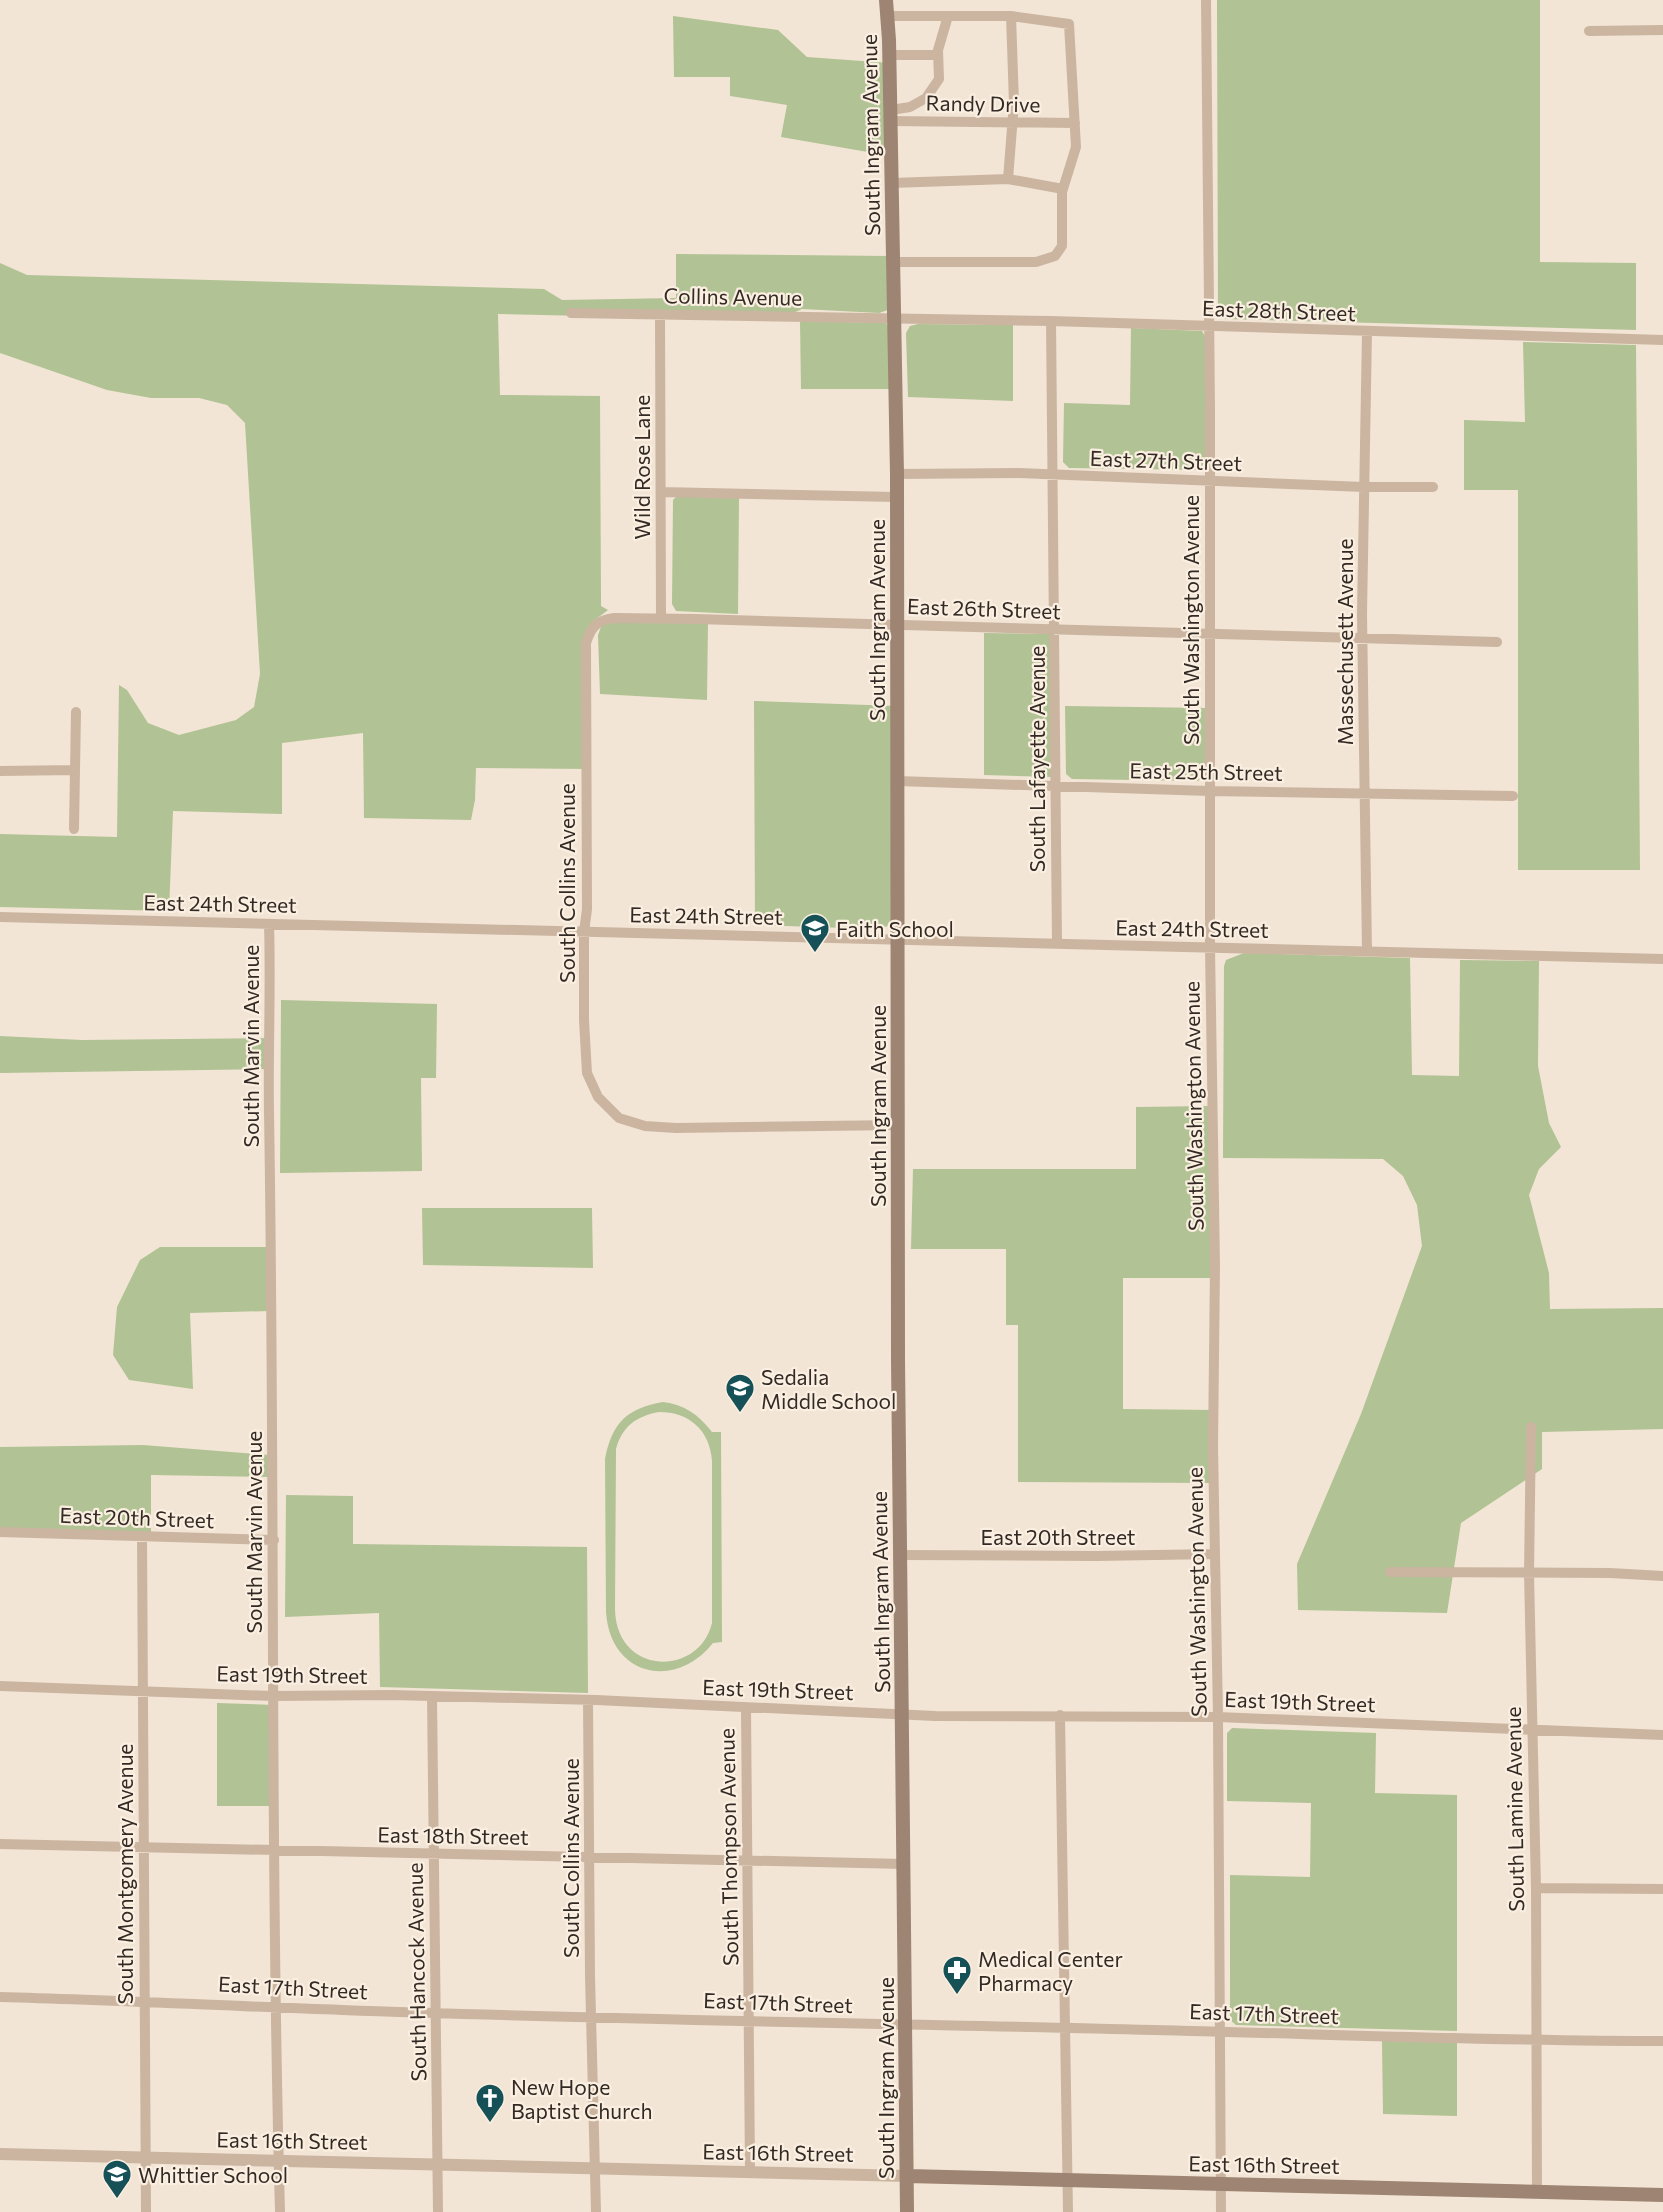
<svg xmlns="http://www.w3.org/2000/svg" width="1663" height="2212" viewBox="0 0 1663 2212" font-family="Commissioner,sans-serif">
<style>
.green{fill:#b1c294;fill-rule:evenodd}
.lines{fill:none;stroke-linecap:round;stroke-linejoin:round}
.minor{stroke:#cbb5a1;stroke-width:10}
.tertiary{stroke:#cbb5a1;stroke-width:12}
.secondary{stroke:#9e8472;stroke-width:14}
.labels{text-anchor:middle;dominant-baseline:central;stroke-width:4.5;stroke-linejoin:round;paint-order:stroke}
.street-label{font-size:21px;fill:#342a24;stroke:#faefe1}
.poi-label{font-size:21px;fill:#342a24;stroke:#faefe1;text-anchor:start}
</style>
<rect width="100%" height="100%" fill="#f2e5d5"/>
<!-- green -->
<path class="green" d="M1217 0H1540V262L1636 263V330L1225 319 1218 313Z
M673 16 778 30 807 57 889 63 891 156 781 137 787 105 730 96V77H674Z
M676 254 891 256 888 310 879 313 802 309 793 313 587 316 498 314 500 395 600 396 601 606 608 610 592 622 587 640 589 769 476 768 475 800 471 820 364 818 363 733 282 743V814L173 811 169 911 0 907V834L117 837 119 685 127 690 148 723 179 735 236 720 254 707 260 674 245 423 227 405 199 398H151L107 390 0 353V263L27 275 544 289 562 300 676 298Z
M800 321 886 323 893 330V389H801Z
M918 324 1013 325V401L908 397 906 333 910 326Z
M1131 328 1202 331 1206 338 1207 466 1201 470 1069 468 1063 462 1064 403 1130 405Z
M1523 342 1636 345 1640 870H1518V490H1464V420L1525 422Z
M677 496 739 497 738 614 676 611 672 604 673 500Z
M614 619 708 622 707 700 600 694 598 635 602 624Z
M984 633 1054 634 1053 777 984 775Z
M754 701 896 706 895 920 888 926 877 929 755 925Z
M1065 706 1206 708 1205 775 1198 781 1072 779 1066 774Z
M1244 953 1410 958 1412 1075 1459 1076 1460 960 1539 961 1538 1066 1549 1123 1561 1147 1539 1169 1529 1195 1549 1273 1550 1309 1663 1308V1429L1542 1432V1469L1461 1523 1447 1613 1298 1610 1297 1564 1361 1414 1422 1246 1417 1205 1403 1176 1383 1159 1223 1158 1224 966 1226 960Z
M281 1000 437 1004 436 1078H421L422 1171 280 1173Z
M0 1036 82 1040 268 1038 270 1069 0 1073Z
M1210 1106 1212 1278H1123V1409L1214 1410V1483L1018 1482V1325H1006V1249H911L913 1169H1136V1107Z
M422 1208H592L593 1268 423 1265Z
M160 1247H270L269 1311 190 1313 193 1389 129 1380 113 1355 117 1307 140 1260Z
M663 1402C684 1404 699 1415 712 1432H721L722 1642 713 1643C675 1691 610 1676 606 1612L605 1459C612 1423 627 1408 663 1402ZM659 1412C689 1412 710 1430 712 1461V1623C699 1677 617 1676 615 1610L616 1449C622 1427 636 1416 659 1412Z
M143 1445 270 1455V1477L151 1475V1535L0 1529V1447Z
M286 1495 353 1496V1544L587 1547 588 1693 380 1687 379 1613 285 1617Z
M217 1703 274 1705 273 1806H217Z
M1232 1728 1376 1733 1375 1793 1457 1795V2031L1236 2025 1230 2020V1875L1310 1877 1311 1803 1227 1801V1733Z
M1382 2041H1457V2116L1383 2114Z"/>
<g class="lines">
<!-- minor -->
<path class="minor" d="M1206 0 1210 408V947L1215 1266 1213 1447 1218 1717 1221 2212
M888 16H1011L1069 24 1076 147 1062 192V246L1055 256 1036 262H893
M1589 31 1663 30
M889 55H938
M891 110 910 107 926 98 939 79 938 50 948 16
M891 121 1075 123
M1008 179 1014 103 1011 16
M892 183 1008 179 1063 189
M571 313 1051 321 1663 340
M660 314 661 618
M1051 321 1057 944
M1367 332 1362 614 1367 951
M897 474 1019 473 1364 487H1433
M661 492 897 497
M0 771 75 770
M897 781 1209 791 1513 796
M74 829 76 712
M0 917 1663 959
M269 924C271 986 268 1049 269 1112 275 1478 270 1845 280 2212
M899 1125 676 1128 645 1126 619 1118 598 1097 587 1073 584 1020V932L587 909 586 643C591 627 597 620 614 618L696 619 1497 642
M1531 1427 1529 1573 1536 1888 1537 2191
M0 1532 274 1540
M142 1536 146 2212
M900 1555 1096 1556 1215 1554
M1390 1572 1610 1573 1663 1576
M0 1686 272 1696 392 1695 596 1700 935 1716 1218 1717 1663 1735
M432 1696 438 2212
M588 1700 590 1976 596 2212
M746 1708 750 2172
M1060 1715 1068 2212
M0 1844 905 1864
M1536 1888 1663 1889
M0 1997C114 2000 228 2006 342 2010 613 2020 883 2023 1153 2030 1323 2034 1493 2041 1663 2041"/>
<!-- tertiary -->
<path class="tertiary" d="M0 2154 907 2176"/>
<!-- secondary -->
<path class="secondary" d="M886 0 889 40 897 474 898 1359 907 2212
M907 2176 1663 2195"/>
</g>
<!-- icons -->
<defs>
<g id="school-pin" transform="scale(1.5)"><path d="M0 17L-7.5 6A9.5 9.5 0 1 1 7.5 6Z" fill="#175158" stroke="#faefe1"/><path d="M0-5L7-2L0 1L-7-2ZM-4 1L0 2.5L4 1V4Q0 6-4 4Z" fill="#fff"/></g>
<g id="pharmacy-pin" transform="scale(1.5)"><path d="M0 17L-7.5 6A9.5 9.5 0 1 1 7.5 6Z" fill="#175158" stroke="#faefe1"/><path d="M-2-6h4v4h4v4h-4v4h-4v-4h-4v-4h4Z" fill="#fff"/></g>
<g id="church-pin" transform="scale(1.5)"><path d="M0 17L-7.5 6A9.5 9.5 0 1 1 7.5 6Z" fill="#175158" stroke="#faefe1"/><path d="M-1.2-6h2.4v3.5h3.3v2.4h-3.3V6h-2.4V-.1h-3.3v-2.4h3.3Z" fill="#fff"/></g>
</defs>
<g fill-rule="evenodd">
<use href="#school-pin" x="815" y="928"/>
<use href="#school-pin" x="740" y="1388"/>
<use href="#pharmacy-pin" x="957" y="1970"/>
<use href="#church-pin" x="490" y="2098"/>
<use href="#school-pin" x="117" y="2174"/>
</g>
<g class="labels">
<!-- street labels -->
<g class="street-label">
<text transform="translate(983 103) rotate(1)">Randy Drive</text>
<text transform="translate(870 135) rotate(-91)">South Ingram Avenue</text>
<text transform="translate(733 296) rotate(1)">Collins Avenue</text>
<text transform="translate(1279 310) rotate(2)">East 28th Street</text>
<text transform="translate(1166 460) rotate(2)">East 27th Street</text>
<text transform="translate(641 467) rotate(-90)">Wild Rose Lane</text>
<text transform="translate(984 608) rotate(2)">East 26th Street</text>
<text transform="translate(876 620) rotate(-90)">South Ingram Avenue</text>
<text transform="translate(1190 620) rotate(-90)">South Washington Avenue</text>
<text transform="translate(1344 642) rotate(-90)">Massechusett Avenue</text>
<text transform="translate(1036 759) rotate(-90)">South Lafayette Avenue</text>
<text transform="translate(1206 771) rotate(1)">East 25th Street</text>
<text transform="translate(566 883) rotate(-90)">South Collins Avenue</text>
<text transform="translate(220 903) rotate(1)">East 24th Street</text>
<text transform="translate(706 915) rotate(1)">East 24th Street</text>
<text transform="translate(1192 928) rotate(1)">East 24th Street</text>
<text transform="translate(250 1046) rotate(-90)">South Marvin Avenue</text>
<text transform="translate(877 1106) rotate(-90)">South Ingram Avenue</text>
<text transform="translate(1193 1106) rotate(-91)">South Washington Avenue</text>
<text transform="translate(137 1517) rotate(2)">East 20th Street</text>
<text transform="translate(253 1532) rotate(-90)">South Marvin Avenue</text>
<text x="1058" y="1536">East 20th Street</text>
<text transform="translate(880 1592) rotate(-91)">South Ingram Avenue</text>
<text transform="translate(1196 1592) rotate(-91)">South Washington Avenue</text>
<text transform="translate(292 1674) rotate(1)">East 19th Street</text>
<text transform="translate(778 1689) rotate(2)">East 19th Street</text>
<text transform="translate(1300 1701) rotate(2)">East 19th Street</text>
<text transform="translate(1514 1809) rotate(-91)">South Lamine Avenue</text>
<text transform="translate(453 1835) rotate(1)">East 18th Street</text>
<text transform="translate(728 1847) rotate(-91)">South Thompson Avenue</text>
<text transform="translate(570 1858) rotate(-90)">South Collins Avenue</text>
<text transform="translate(124 1874) rotate(-90)">South Montgomery Avenue</text>
<text transform="translate(416 1972) rotate(-91)">South Hancock Avenue</text>
<text transform="translate(293 1987) rotate(3)">East 17th Street</text>
<text transform="translate(778 2002) rotate(2)">East 17th Street</text>
<text transform="translate(1264 2013) rotate(2)">East 17th Street</text>
<text transform="translate(885 2078) rotate(-90)">South Ingram Avenue</text>
<text transform="translate(292 2140) rotate(1)">East 16th Street</text>
<text transform="translate(778 2152) rotate(1)">East 16th Street</text>
<text transform="translate(1264 2164) rotate(1)">East 16th Street</text>
</g>
<!-- poi labels -->
<g class="poi-label">
<text x="836" y="928">Faith School</text>
<text x="761" y="1376">Sedalia<tspan x="761" dy="24">Middle School</tspan></text>
<text x="978" y="1958">Medical Center<tspan x="978" dy="24">Pharmacy</tspan></text>
<text x="511" y="2086">New Hope<tspan x="511" dy="24">Baptist Church</tspan></text>
<text x="138" y="2174">Whittier School</text>
</g>
</g>
</svg>
